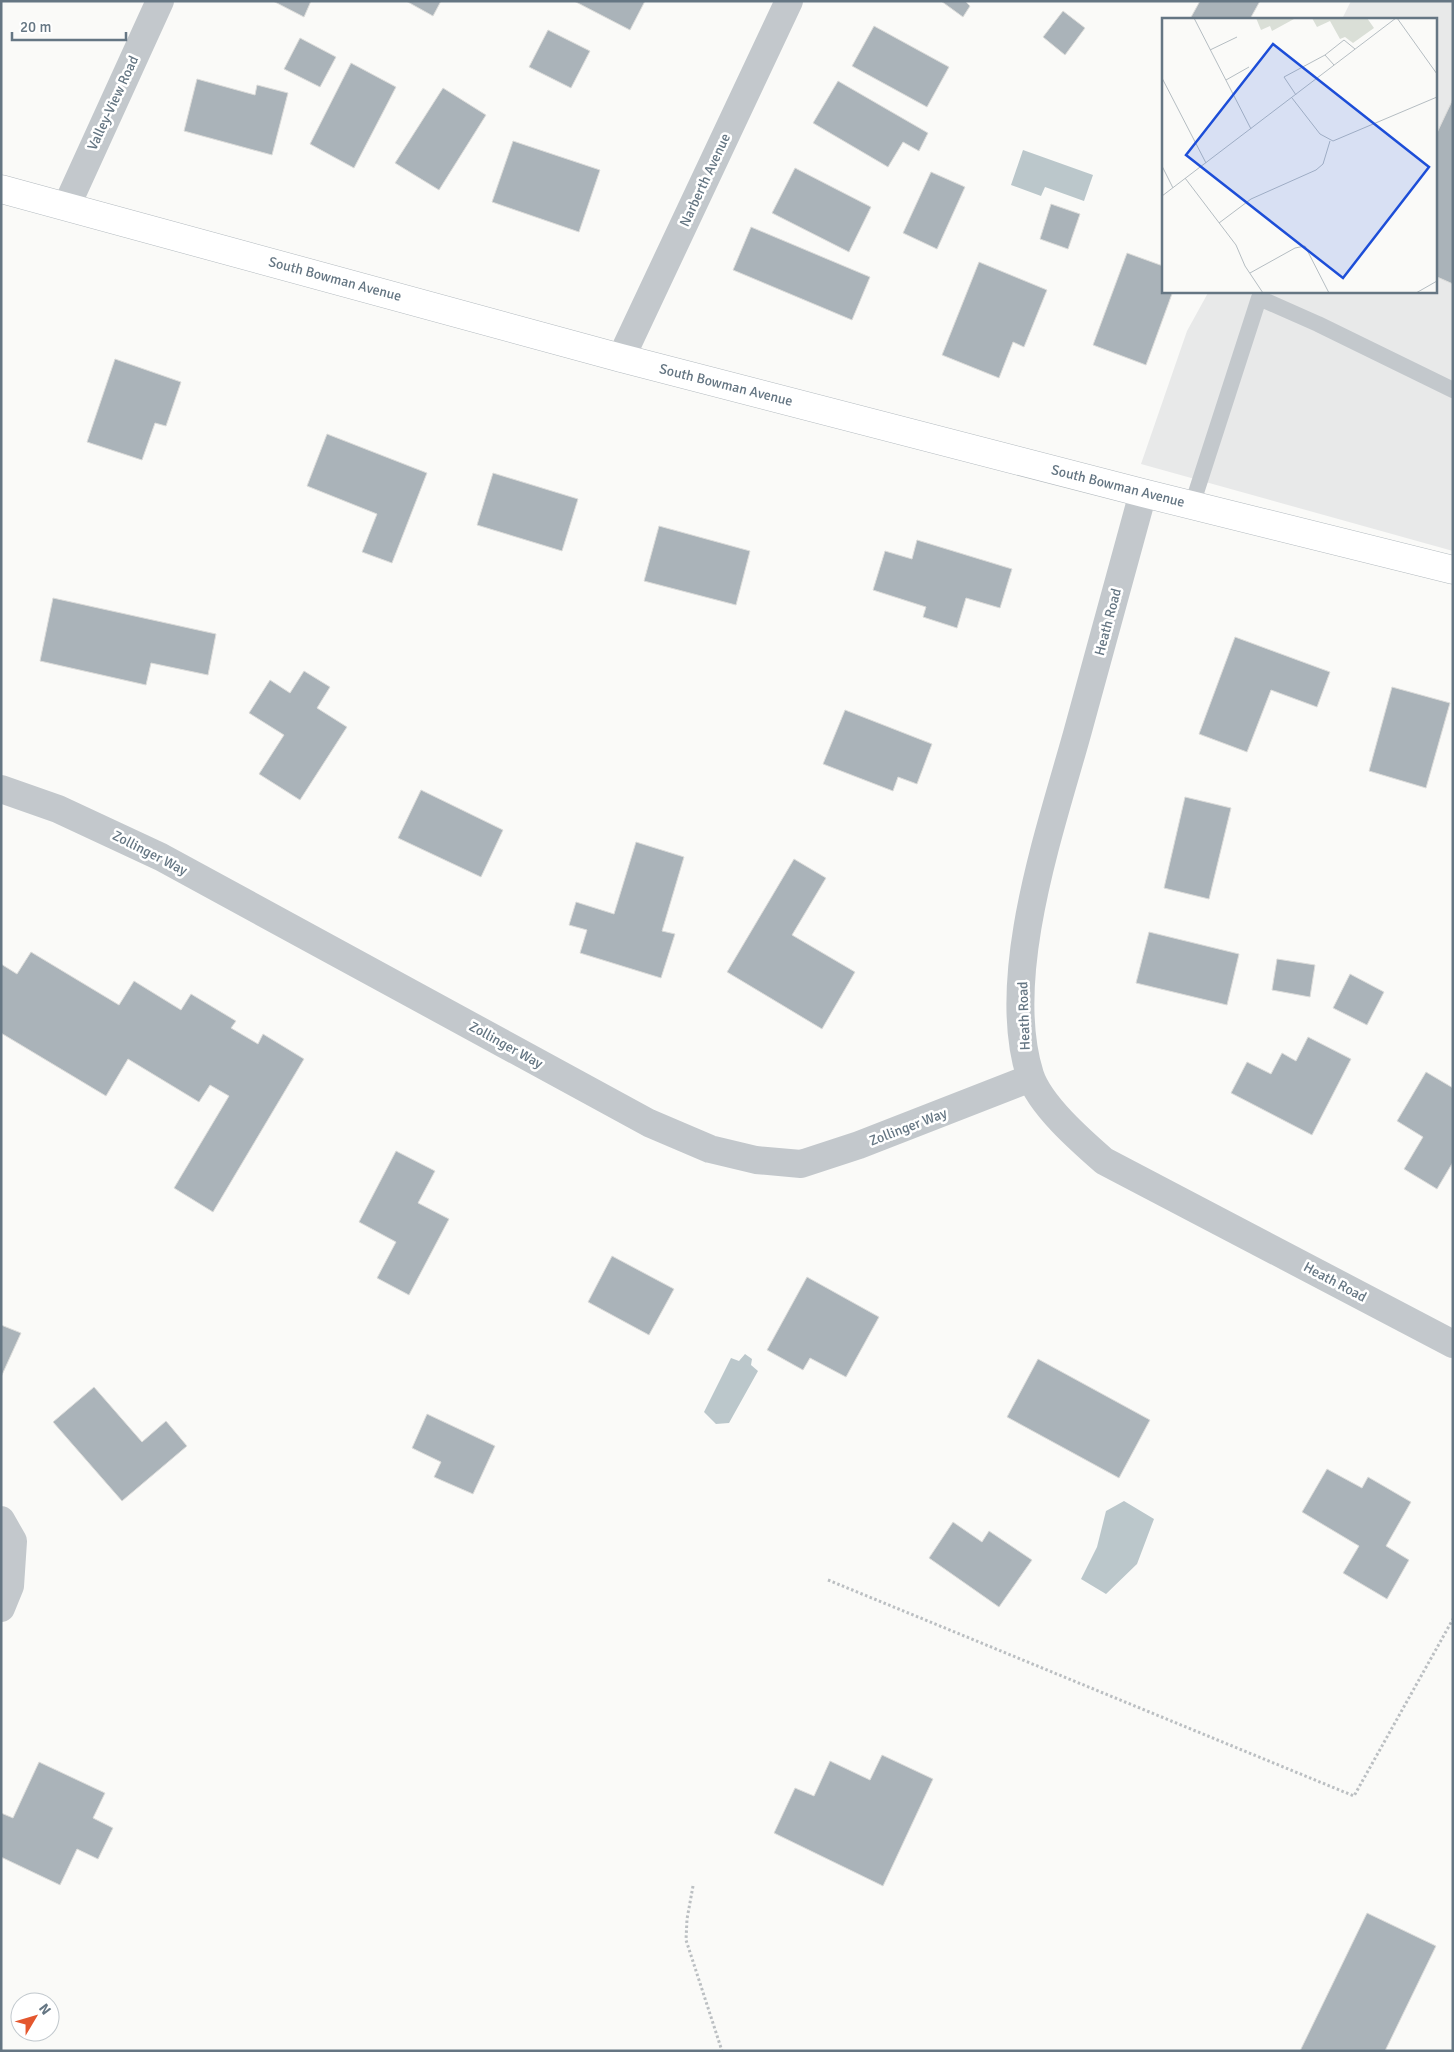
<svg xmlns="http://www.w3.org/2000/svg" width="1454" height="2052" viewBox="0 0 1454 2052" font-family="Signika,sans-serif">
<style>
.built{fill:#e8e9e9}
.water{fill:#bbc7cb}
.building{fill:#aab3b9;stroke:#dcdcda}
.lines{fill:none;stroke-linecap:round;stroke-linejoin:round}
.secondary-casing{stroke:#b3babf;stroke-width:29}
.path{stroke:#bbbfc2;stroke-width:3;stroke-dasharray:2.5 2.5;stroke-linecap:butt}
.lane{stroke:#c3c8cc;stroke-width:16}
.street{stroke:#c3c8cc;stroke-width:28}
.secondary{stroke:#fff;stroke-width:28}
.labels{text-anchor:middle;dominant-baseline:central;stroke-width:5;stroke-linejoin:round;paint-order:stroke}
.street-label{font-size:14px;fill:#657683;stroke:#fff}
.inset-road{fill:none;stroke:#b5bdc2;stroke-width:1}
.view{fill:#1d4ed8;fill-opacity:0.15;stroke:#1d4ed8;stroke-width:2.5}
.inset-edge{fill:none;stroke:#657683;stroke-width:2.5}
</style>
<rect width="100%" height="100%" fill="#fafaf8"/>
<!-- built -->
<path class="built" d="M1351 1H1453V551L1141 464 1187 331 1209 291H1435V19H1342Z"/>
<!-- water -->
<path class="water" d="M1023 150 1093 175 1084 201 1045 187 1041 196 1011 185Z
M745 1354 752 1359 751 1365 758 1371 729 1423 716 1424 704 1412 731 1358 739 1361Z
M1124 1501 1154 1519 1137 1564 1106 1594 1081 1579 1097 1547 1106 1511Z"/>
<!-- building -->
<path class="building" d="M273 1H311L304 17Z
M406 1H441L433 16Z
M574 1H645L630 30Z
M941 1H965L970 6 963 17Z
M1200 1H1260L1250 19H1190Z
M1063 11 1085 28 1065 55 1043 37Z
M874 26 949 67 927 107 852 66Z
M548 30 590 51 571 88 529 67Z
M300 38 336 57 320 87 284 69Z
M351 63 396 87 354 168 310 144Z
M197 79 255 95 257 85 288 93 272 155 184 131Z
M838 81 928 133 919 151 903 142 888 167 813 123Z
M443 88 486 115 439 190 395 163Z
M1453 99V284L1435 276V137Z
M513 141 600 170 579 232 492 202Z
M795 168 871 207 849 252 772 213Z
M931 172 965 187 937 249 903 233Z
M1051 204 1080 214 1068 249 1040 239Z
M751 227 870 277 852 320 733 270Z
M1127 253 1163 266V291H1173L1146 365 1093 345Z
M979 262 1047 290 1024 347 1013 342 999 378 942 355Z
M115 359 181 382 166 426 155 423 142 460 87 442Z
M327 434 427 473 392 563 362 552 377 514 307 486Z
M493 473 578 499 562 551 477 525Z
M659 526 750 551 736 605 644 581Z
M917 540 1012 569 1000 608 966 598 957 628 923 617 926 607 873 590 885 551 912 559Z
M53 598 216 634 208 675 151 663 146 685 40 661Z
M1235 637 1330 672 1317 707 1271 690 1247 752 1199 734Z
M304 671 330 687 317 708 347 727 300 800 259 774 284 735 249 713 270 680 290 693Z
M1392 687 1450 703 1426 788 1369 771Z
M845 710 932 744 917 784 898 777 893 791 823 764Z
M421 790 503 830 481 877 398 838Z
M1185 797 1231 808 1209 899 1164 888Z
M636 842 684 857 662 931 675 934 661 978 580 953 587 930 569 925 576 902 614 914Z
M794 859 826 878 792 935 855 972 822 1029 727 972Z
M1149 932 1239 954 1227 1005 1136 983Z
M31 952 119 1005 134 981 181 1010 191 994 236 1021 231 1028 258 1044 263 1034 304 1059 213 1212 174 1188 229 1096 210 1085 199 1102 128 1059 106 1096 1 1033V964L17 974Z
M1277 959 1315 965 1310 997 1272 990Z
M1350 974 1384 992 1367 1025 1333 1008Z
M1308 1037 1351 1059 1312 1135 1231 1093 1247 1062 1271 1074 1282 1053 1296 1061Z
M1426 1072 1453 1088V1162L1437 1189 1404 1169 1423 1137 1397 1121Z
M396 1151 435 1171 418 1203 449 1219 409 1295 377 1278 396 1242 359 1222Z
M612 1256 674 1289 649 1335 588 1302Z
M807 1277 879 1317 846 1377 810 1358 803 1370 767 1350Z
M1 1325 21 1333 1 1377Z
M1038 1359 1150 1420 1119 1478 1007 1417Z
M94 1387 142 1442 166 1421 187 1446 122 1501 53 1422Z
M427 1414 495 1446 473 1494 434 1477 441 1462 412 1448Z
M1327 1469 1362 1488 1368 1477 1411 1502 1386 1546 1409 1560 1387 1599 1343 1573 1359 1546 1302 1512Z
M953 1522 982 1542 989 1531 1032 1560 999 1607 929 1558Z
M882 1755 933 1779 883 1886 774 1833 795 1788 814 1796 830 1761 870 1780Z
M39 1762 105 1793 93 1818 113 1828 98 1859 77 1849 60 1885 1 1857V1813L13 1818Z
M1367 1913 1436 1946 1385 2051H1300Z"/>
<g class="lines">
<!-- secondary casing -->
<g class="secondary-casing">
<path id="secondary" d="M1 189 621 358 1143 493 1453 570"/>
</g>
<!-- path -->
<path class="path" d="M828 1580 1354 1796 1453 1619
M693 1886 687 1919 686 1940 722 2051"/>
<!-- lane -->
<path class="lane" d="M1192 505 1259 298 1318 324 1453 390"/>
<!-- street -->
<path class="street" d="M67 205 160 1
M621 358 789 1
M1143 493C1121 573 1099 654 1077 734 1050 831 999 977 1030 1075 1040 1105 1080 1140 1104 1161L1453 1344
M1 789 58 809 161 857 649 1123 710 1149 756 1160 801 1164 859 1145 1031 1078
M1 1520 13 1541 10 1586 1 1608"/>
<!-- secondary -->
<use href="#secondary" class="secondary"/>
</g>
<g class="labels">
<!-- street labels -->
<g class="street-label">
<text transform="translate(113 103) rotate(-65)">Valley-View Road</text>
<text transform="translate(705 180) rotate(-65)">Narberth Avenue</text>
<text transform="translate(335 279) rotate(15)">South Bowman Avenue</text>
<text transform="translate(726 385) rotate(14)">South Bowman Avenue</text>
<text transform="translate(1118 486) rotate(14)">South Bowman Avenue</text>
<text transform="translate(1108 622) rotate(-75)">Heath Road</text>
<text transform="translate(150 853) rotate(27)">Zollinger Way</text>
<text transform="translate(1024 1016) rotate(-92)">Heath Road</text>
<text transform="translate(506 1045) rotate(29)">Zollinger Way</text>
<text transform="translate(908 1127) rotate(-21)">Zollinger Way</text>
<text transform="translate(1335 1282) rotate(28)">Heath Road</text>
</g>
</g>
<!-- overview -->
<g transform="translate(1162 18)">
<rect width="275" height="275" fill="#fafaf8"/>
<path d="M94 0H132V1L110 13 108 8 99 12ZM150 0H205L212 10 191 25 183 19 178 21 168 3 155 9Z" fill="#dadfd7"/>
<path class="inset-road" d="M32 0 89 111M235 0 275 56M48 32 75 19M172 47 163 37 182 22 193 31M0 60 44 145M64 62 87 49M134 77 122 59 163 37M130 80 158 116 171 123 275 79M0 148 11 170M23 160 74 227 83 248 101 275M0 178 234 0M57 205 89 181 154 152 161 146 168 123M88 255 133 230 143 228 167 275M254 275 275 263"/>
<path class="view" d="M111 26 267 149 181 260 24 137Z"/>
<rect width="275" height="275" class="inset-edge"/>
</g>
<!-- border -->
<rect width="1454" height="2052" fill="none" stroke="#657683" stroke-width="5"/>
<!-- north arrow -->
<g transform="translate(35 2017) rotate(52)"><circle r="24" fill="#ffffff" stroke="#c1c8cd"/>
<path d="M0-4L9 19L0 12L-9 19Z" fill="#e4572e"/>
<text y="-8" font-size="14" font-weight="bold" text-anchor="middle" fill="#657683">N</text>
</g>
<!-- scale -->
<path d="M12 32v8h114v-8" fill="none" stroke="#657683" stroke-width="2.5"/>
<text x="20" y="32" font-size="15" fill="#657683" stroke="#ffffff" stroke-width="4" paint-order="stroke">20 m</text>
</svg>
